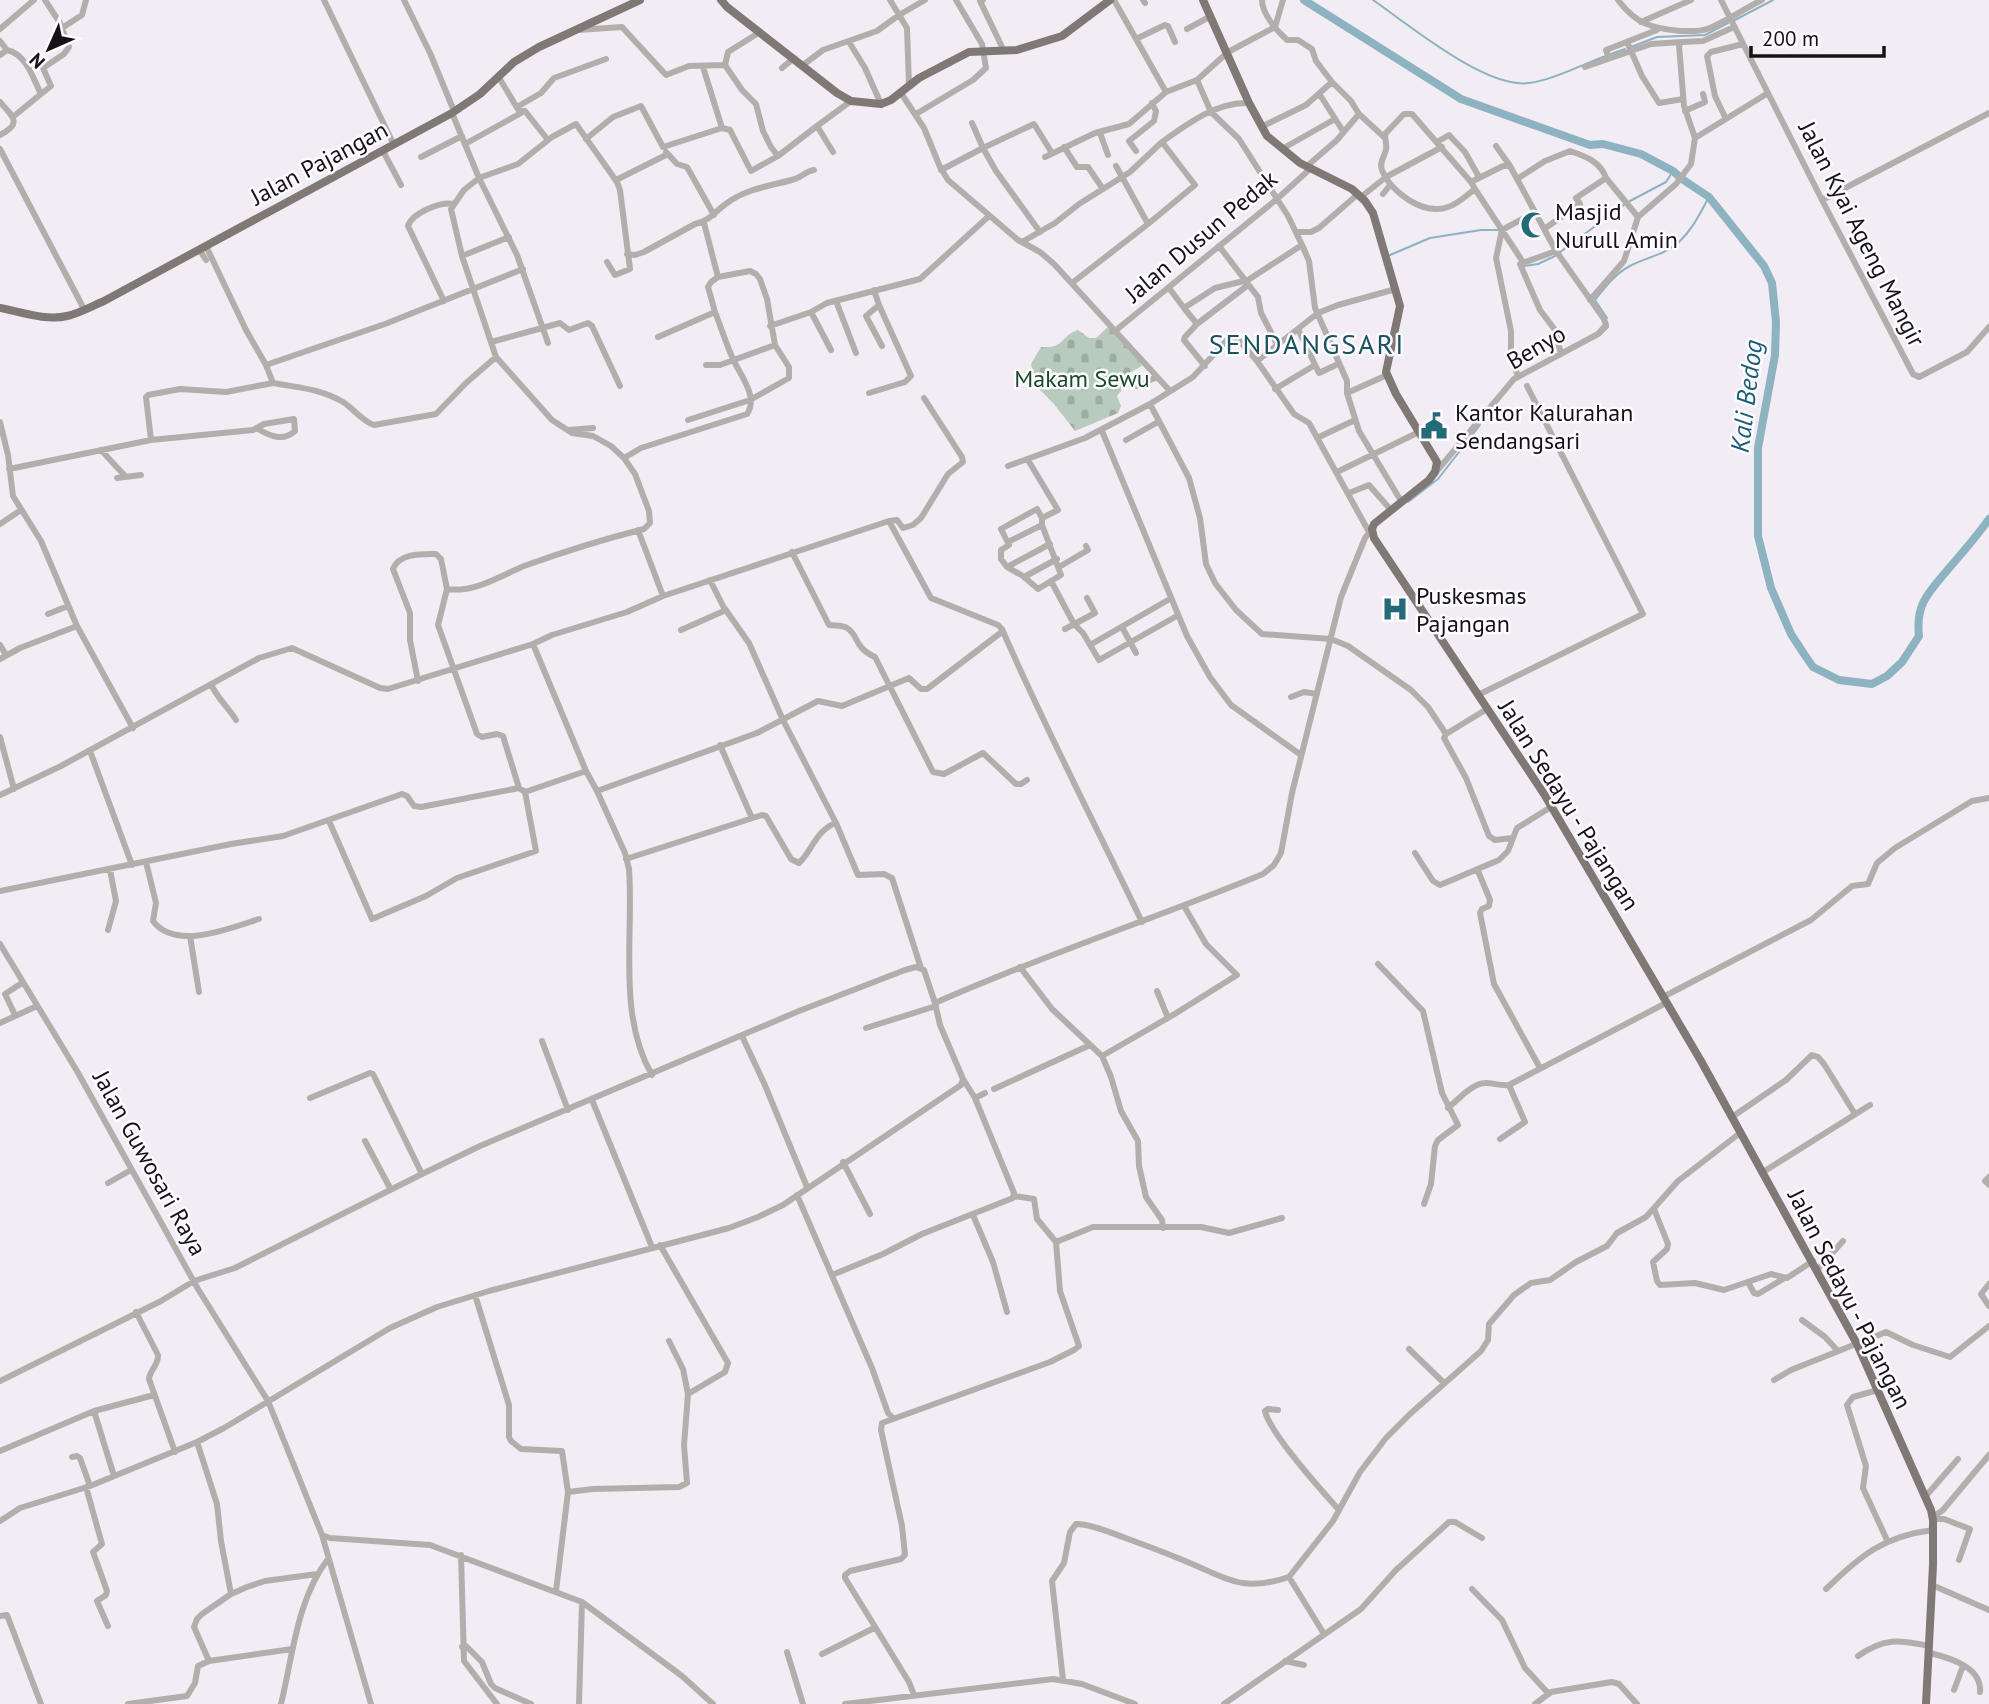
<svg xmlns="http://www.w3.org/2000/svg" width="1989" height="1704" viewBox="0 0 1989 1704" font-family="'PT Sans',sans-serif">
<style>
.cemetery{fill:url(#cemetery-stones)}
.lines{fill:none;stroke-linecap:round;stroke-linejoin:round}
.stream{stroke:#8db2c0;stroke-width:2}
.river{stroke:#8db2c0;stroke-width:8}
.minor{stroke:#b2aeac;stroke-width:6}
.major{stroke:#7f7874;stroke-width:8}
.labels{text-anchor:middle;dominant-baseline:central;stroke-width:5;stroke-linejoin:round;paint-order:stroke}
.street-label{font-size:24px;fill:#141215;stroke:#fdfbff}
.poi-label{font-size:24px;fill:#141215;stroke:#fdfbff;text-anchor:start}
.park-label{font-size:24px;fill:#18492b;stroke:#fdfbff}
.water-label{font-size:26px;font-style:italic;fill:#185e73;stroke:#fdfbff}
.quarter-label{font-size:28px;letter-spacing:2px;fill:#1a535d;stroke:#fdfbff}
</style>
<defs>
<pattern id="cemetery-stones" width="16" height="16" patternUnits="userSpaceOnUse" patternTransform="scale(1.75)"><rect width="16" height="16" fill="#b9cbbe"/><path d="M2 7V4a2 2 0 0 1 4 0v3zM10 15v-3a2 2 0 0 1 4 0v3z" fill="#9eada2"/></pattern>
</defs>
<rect width="100%" height="100%" fill="#f2ecf5"/>
<!-- cemetery -->
<path class="cemetery" d="M1109 326 1139 359 1142 366 1122 377 1121 391 1117 396 1121 406 1118 413 1075 431 1054 404 1037 387 1031 364 1041 347C1066 349 1059 336 1078 330L1089 338H1096Z"/>
<g class="lines">
<!-- stream -->
<path class="stream" d="M1373 0C1409 25 1486 89 1529 83 1553 80 1583 64 1606 56
M1733 21 1773 0
M1631 47 1657 37 1705 35 1728 23
M1611 54 1625 49
M1630 201 1666 182 1673 171
M1559 253 1625 204
M1390 255 1430 238 1481 230H1499
M1524 266 1538 264 1555 256
M1607 318 1595 300C1605 287 1616 273 1630 266 1647 257 1664 255 1679 242 1693 229 1700 213 1709 197
M1600 335 1608 327
M1408 502 1438 479 1480 425"/>
<!-- river -->
<path class="river" d="M1304 0 1461 99 1590 145 1603 144 1641 154 1673 171 1682 179 1709 197 1764 266 1772 283 1776 322 1775 355 1758 448V536L1771 588 1791 634 1804 654 1813 667 1839 680 1872 684 1887 676 1902 662 1919 636C1915 603 1930 591 1950 567 1963 552 1977 536 1989 519"/>
<!-- minor -->
<path class="minor" d="M324 0 394 145
M404 0 430 53 454 111
M890 0 907 28 909 85
M983 0 980 1 1004 51
M1114 0 1166 92
M1143 0 1145 3
M1262 0C1262 14 1277 31 1287 40H1298L1312 49 1316 61 1332 82
M1618 0C1636 24 1651 28 1680 31 1689 31 1699 32 1707 29 1724 23 1745 8 1762 0
M1721 0 1822 200 1913 374 1919 377 1967 352 1989 327
M1641 22 1691 0
M62 28 82 15 86 0
M0 29 34 0
M1187 29 1211 16
M578 30 622 27 666 75 689 66 725 65 728 52 760 32
M1136 39 1165 25 1168 26 1175 42
M0 41 7 50 0 55
M849 42 865 68 881 104
M1627 42 1642 76 1659 103 1683 99
M7 50C26 54 33 78 41 94L14 116
M1609 58 1606 50 1657 30
M725 65 742 90 756 104 763 131 771 147 778 156
M803 65 823 50 877 31 899 15 925 0
M1585 67 1651 44 1682 42
M782 68 794 58
M498 76 519 111H525L548 140
M1197 80 1228 52 1275 27 1283 0
M901 93 924 128 940 167 948 180 1018 240 1040 252 1054 264 1170 391
M41 94 51 86 43 68 64 54 69 47 60 23 45 0
M1320 95 1343 131
M0 102C13 117 23 123 0 135
M517 107 541 93 554 78 606 59
M1685 111 1705 102 1703 94
M452 113 479 178 517 255 548 343
M916 114 973 80 986 68 982 44 956 0
M1359 114 1384 137
M1726 119 1715 96 1707 56 1711 52 1743 44
M1261 127 1306 105 1332 82 1351 101 1359 114 1337 140 1306 167
M722 128 730 130 751 171 778 156 817 126
M1100 133 1108 155
M1695 138 1768 93
M586 139 613 117 641 106 663 147 722 128 703 67
M1162 142C1187 124 1218 101 1249 103
M1437 142 1449 135 1465 152 1479 177
M465 144 521 113
M1496 146 1510 166
M1064 147 1077 167H1088L1103 189
M0 149 84 309
M1282 149 1335 119
M383 151 401 185
M1136 151 1129 141 1154 121 1156 111 1152 103
M833 152 817 126 851 101
M668 154 677 164 687 167 714 215
M421 157 462 136
M1045 157 1095 133 1129 124 1166 92 1197 80 1211 112 1239 139 1288 216 1303 247 1309 261 1315 308 1347 381V393
M1116 166 1148 224
M941 170 983 148 972 123
M1517 179 1545 161 1570 151C1585 156 1601 162 1606 178
M616 180 668 154 666 152
M1475 189 1523 262
M1383 194 1390 185
M1361 197 1386 177 1442 147
M1822 200 1989 113
M1544 229 1580 204 1576 198 1606 178 1638 217
M1040 232 996 171 983 148 1034 124 1052 153
M1296 232H1311L1319 228 1358 194
M1022 242 1055 223 1079 204 1130 172 1162 142 1195 185 1148 224 1072 283
M206 246 246 330 266 365 385 324 523 269
M1219 246 1258 297 1261 313 1277 344
M199 249 206 260
M1556 251 1520 264 1540 310 1555 330 1561 354
M627 254 635 255 644 252 695 224C711 220 713 213 727 203 748 188 771 186 795 179 802 177 806 171 814 170
M462 256 509 237
M1169 288 1184 308 1215 288 1248 280 1302 245
M874 290 879 305 866 316 882 346
M1590 300 1624 261 1638 217 1676 184 1691 164 1695 138 1684 106 1679 45 1682 42 1703 41 1734 27
M444 301 408 226C412 213 441 201 454 204
M836 301 856 353
M1184 308 1197 324 1185 337 1184 340 1205 366
M811 312 831 350
M1197 324 1248 285
M770 326 811 312 827 303 920 279 989 216
M1298 329 1319 373 1338 364
M1115 331 1277 199 1310 169
M658 337 715 312 708 287 711 282 718 277
M491 342 560 323 569 330 588 323 592 326 620 386
M1257 361 1318 313 1338 305 1396 289
M266 365 273 383C299 388 318 388 343 402 354 409 362 421 374 425L436 414 466 383 496 357
M706 365H720L775 345
M1387 375 1347 393 1359 431 1401 501
M1518 376 1511 358V331L1496 258 1502 230 1535 212
M1137 386 1157 377
M1275 389 1315 365
M869 393 905 382 911 376 879 305
M688 420 750 400 789 378V367L775 345 767 299 760 279 756 274 750 271 718 277 704 223
M0 422 8 455 13 496 41 541 77 626
M568 430 593 428
M1102 431 1187 636 1210 677 1231 705 1301 755
M1317 438 1355 420
M151 440 146 397 148 395 180 389 226 392 273 383
M1126 440 1158 422
M101 450 125 476
M624 458 641 448 747 414C759 397 740 375 733 359 726 344 721 327 715 312
M1028 460 1058 510 1042 518 1037 509 1001 529 1009 545 1001 550V559L1007 567 1050 544
M1008 466 1085 438 1150 404
M9 469 151 440 253 430 264 424 294 419 295 431C283 442 270 436 258 429
M1337 472 1419 432
M1436 472 1514 379 1598 334 1606 325 1604 319 1556 251 1510 166H1503L1471 182 1475 189C1467 195 1458 204 1448 207 1424 216 1390 192 1382 170 1379 163 1384 157 1386 150 1387 144 1385 139 1385 134L1404 114H1412L1471 182
M117 478 141 475
M1349 493 1369 485 1390 509
M889 521 897 520 903 528 913 525 921 518 948 474 963 462 962 457 924 398
M0 524 21 510
M638 530 663 596
M1369 532 1309 423 1294 414 1257 361 1237 338 1228 339 1193 377 1150 404 1189 478 1200 518 1206 564 1215 583 1236 610 1262 634 1331 639 1348 646 1411 690 1428 707 1446 734 1444 738 1466 778 1489 836 1495 840 1512 838
M1008 542 1042 525
M792 552 829 625C835 626 842 625 847 628 859 635 853 647 875 657L933 772 944 774 983 753 1016 784H1021L1027 780
M1007 567 1023 576 1038 589 1061 575 1042 525V518
M1059 567 1088 550 1086 546
M1024 577 1057 559
M1051 581 1074 624 1083 633 1099 660 1175 617
M447 589 438 625 477 734 482 737 497 734 503 736 519 788
M48 614 68 606
M1122 627 1136 653
M1065 629 1095 613 1087 598
M681 630 726 610
M533 644 586 771
M0 645 6 655
M1090 645 1168 600
M0 659 20 648 77 626 133 728
M418 681 410 640V613L393 569C399 553 421 554 436 554L441 559 447 589C475 593 500 576 524 566 563 552 604 539 644 529L650 523 649 511 635 474 624 458 611 446 593 436 572 433 552 420 496 357 462 256 451 209 464 190 479 178 518 164 552 137 576 124 617 182 620 190 630 269 615 275 607 262
M211 684C217 698 228 707 236 720
M1478 695 1643 614 1527 386
M1291 697 1304 692 1317 694
M1446 734 1487 709
M0 737 14 789
M720 745 752 818
M90 751 132 865
M597 791 625 853 629 869C634 936 617 1015 652 1075
M0 795 61 766 259 658 292 648 380 688 388 689 533 644 552 635 627 612 663 596 889 521 931 598 998 625 1002 629C1045 728 1095 824 1142 922
M329 821 372 919 426 896 457 878 536 851 525 792
M836 823 858 875 884 874 892 878 921 968
M1415 853 1433 881 1440 885 1499 860 1508 851 1517 828 1551 807
M626 859 762 815 766 816 791 859 799 863C812 851 816 830 836 823L783 720 749 643 723 606 710 580
M146 862 156 903 153 921C175 951 231 928 259 919
M1478 871 1490 900 1489 906 1482 909 1480 913 1494 984 1540 1068
M0 891 231 844 283 836 402 794 407 796 414 806 421 807 519 788 525 792 586 771 597 791 757 733 818 701 842 706 909 678 921 689H927L1003 631
M108 930 116 901 110 870
M190 936 199 992
M0 944 77 1071 198 1289 268 1401 322 1535 330 1538 430 1545 582 1602 682 1676 713 1704
M1378 964 1423 1011 1442 1093 1458 1125 1438 1140 1435 1146 1431 1184 1424 1204
M1020 967 1052 1009 1102 1056 1111 1077 1121 1111 1138 1141 1139 1166 1146 1197 1162 1220 1163 1228
M1157 991 1168 1018
M1663 997 1811 920 1852 886 1868 884 1877 863 1895 848 1972 801 1989 798
M15 1015 5 994 22 983
M0 1023 37 1006
M866 1028 936 1006
M742 1036 764 1083 807 1187
M542 1041 568 1110
M1102 1056 1173 1015 1237 975 1206 944 1184 906
M994 1089 1090 1045
M975 1098 985 1093
M592 1100 652 1247
M1448 1108C1458 1100 1472 1083 1486 1083 1494 1083 1500 1086 1509 1085L1666 1003
M1732 1117 1786 1080 1812 1055 1818 1057 1824 1064 1855 1114
M1500 1139 1525 1122 1509 1085
M365 1141 390 1188
M843 1162 870 1214
M1763 1172 1870 1105
M422 1174 480 1146 799 1011 905 970 916 967 924 970 935 1003
M1989 1177 1985 1181 1989 1185
M108 1183 131 1170
M797 1195 872 1368 888 1413 893 1418
M1654 1209 1668 1244 1667 1249 1653 1262 1657 1281 1660 1285 1695 1283 1724 1290 1771 1274 1787 1278 1813 1261
M973 1215 993 1262 1007 1312
M1056 1242 1093 1227H1201L1229 1233 1282 1218
M660 1245 728 1363 725 1372 688 1394
M1817 1270 1843 1241
M832 1275 883 1254 922 1234 1013 1198 1014 1193 975 1098 963 1079
M1748 1282 1754 1293 1758 1294 1783 1279
M1989 1284 1981 1294 1989 1306
M475 1295 509 1405V1437L511 1441 521 1449 562 1451 568 1492
M136 1312 158 1355C159 1365 150 1369 149 1379L175 1452
M1802 1320 1825 1337 1838 1351
M1409 1349 1444 1383
M1774 1380 1791 1370 1886 1332 1913 1345 1950 1357 1989 1326
M0 1381 161 1301 194 1281 235 1268 422 1174 373 1074 370 1073 310 1098
M1878 1390 1853 1397 1847 1405 1866 1466 1863 1488 1887 1540
M1278 1410 1268 1409 1265 1411C1270 1434 1322 1491 1339 1510
M94 1411 114 1476
M197 1442 217 1504 221 1541 231 1594
M0 1451 94 1411 154 1395
M72 1457 77 1456 80 1458 90 1486
M86 1487 102 1544 93 1552 107 1591 106 1595 97 1601 108 1626
M1925 1497 1958 1459
M1933 1517 1943 1510 1989 1455
M1935 1519H1944L1970 1529 1959 1560
M0 1521 20 1508 90 1486 197 1442 224 1428 390 1328 437 1307 489 1291 729 1228 758 1217 783 1205 961 1085 963 1079 940 1025 935 1003C1043 955 1154 919 1263 874L1274 865 1281 853 1292 793 1341 597 1365 538 1372 529
M322 1535 371 1704
M461 1555 464 1661 497 1704
M1289 1577 1333 1521 1360 1472 1386 1438 1410 1414 1481 1351 1488 1340 1489 1324 1514 1295 1531 1283 1550 1280 1576 1262 1607 1246 1617 1233 1646 1217 1678 1181 1740 1133
M1932 1585 1989 1610
M1472 1589 1502 1620 1525 1668 1548 1693
M1826 1589C1861 1555 1884 1536 1933 1530
M556 1591 568 1492 593 1489 679 1487 687 1483 684 1445 688 1394 683 1369 669 1341
M0 1616 7 1615 41 1704
M462 1647 466 1646 482 1662 491 1684 495 1688 531 1704
M787 1652 803 1704
M1930 1653C1950 1658 1982 1667 1980 1692
M822 1654 874 1628
M1858 1656C1885 1637 1899 1640 1930 1646
M209 1661 194 1627 197 1619 202 1614 231 1594 247 1587 265 1581 317 1574
M1285 1661 1304 1665
M1063 1680 1052 1581 1064 1563 1070 1532 1076 1524C1092 1524 1108 1532 1123 1537 1144 1545 1164 1552 1185 1561 1227 1578 1241 1593 1289 1577L1324 1634
M1954 1690 1963 1666
M914 1695 909 1682 845 1578V1575L850 1571 901 1559 905 1555 902 1526 881 1430 882 1423 1050 1362 1074 1350 1079 1346 1060 1291 1056 1242 1037 1219 1034 1199 1014 1196
M128 1704 187 1696 195 1683 198 1666 209 1661 292 1649
M281 1704C293 1655 297 1599 328 1559
M579 1704 582 1602
M845 1704 1053 1679 1082 1684 1135 1704
M1224 1704 1361 1609 1396 1570 1449 1522H1455L1482 1538
M1535 1704 1551 1692 1612 1682 1619 1684 1637 1704"/>
<!-- major -->
<path class="major" d="M721 0 727 7 837 93 851 101 881 104 891 100 919 78 969 52 1017 50 1062 36 1110 0
M1203 0 1249 103 1267 136 1300 163 1352 189 1365 201 1373 213 1400 306 1386 372 1396 394 1437 462 1435 472 1429 480 1374 524 1372 529 1374 538 1544 794 1701 1061 1857 1344 1931 1510 1933 1520V1565L1926 1704
M0 308C21 312 46 321 67 316 80 313 92 306 104 301L452 113 480 94 514 62 539 47 640 0"/>
</g>
<!-- icons -->
<defs>
<g id="mosque-bare" transform="scale(2.1)"><path d="M3.5-4.9A6 6 0 1 0 3.5 4.9A5 5 0 1 1 3.5-4.9Z" fill="#226a77" stroke="#fdfbff" stroke-width="2.5" paint-order="stroke"/></g>
<g id="civic-bare" transform="scale(2.1)"><path d="M-.6-6.5H3V-4.5H.6V-3L4-1V1h2V6H-6V1h2V-1L-.6-3ZM-1.2 2.5V6h2.4V2.5Z" fill="#226a77" stroke="#fdfbff" stroke-width="2.5" paint-order="stroke"/></g>
<g id="hospital-bare" transform="scale(2.1)"><path d="M-5-5h3v3.5h4V-5h3V5h-3V1.5h-4V5h-3Z" fill="#226a77" stroke="#fdfbff" stroke-width="2.5" paint-order="stroke"/></g>
</defs>
<g fill-rule="evenodd">
<use href="#mosque-bare" x="1534" y="225"/>
<use href="#civic-bare" x="1434" y="426"/>
<use href="#hospital-bare" x="1395" y="609"/>
</g>
<g class="labels">
<!-- street labels -->
<g class="street-label">
<text transform="translate(319 163) rotate(-28)">Jalan Pajangan</text>
<text transform="translate(1862 234) rotate(63)">Jalan Kyai Ageng Mangir</text>
<text transform="translate(1201 236) rotate(-40)">Jalan Dusun Pedak</text>
<text transform="translate(1536 347) rotate(-30)">Benyo</text>
<text transform="translate(1569 805) rotate(58)">Jalan Sedayu - Pajangan</text>
<text transform="translate(150 1163) rotate(61)">Jalan Guwosari Raya</text>
<text transform="translate(1850 1299) rotate(63)">Jalan Sedayu - Pajangan</text>
</g>
<!-- poi labels -->
<g class="poi-label">
<text x="1555" y="211">Masjid<tspan x="1555" dy="28">Nurull Amin</tspan></text>
<text x="1455" y="412">Kantor Kalurahan<tspan x="1455" dy="28">Sendangsari</tspan></text>
<text x="1416" y="595">Puskesmas<tspan x="1416" dy="28">Pajangan</tspan></text>
</g>
<!-- park labels -->
<g class="park-label">
<text x="1082" y="378">Makam Sewu</text>
</g>
<!-- water labels -->
<g class="water-label">
<text transform="translate(1746 396) rotate(-83)">Kali Bedog</text>
</g>
<!-- quarter labels -->
<g class="quarter-label">
<text x="1307" y="343">SENDANGSARI</text>
</g>
</g>
<!-- north arrow -->
<g transform="translate(49 49) rotate(225)" stroke="#fdfbff" stroke-width="5" paint-order="stroke">
<path d="M0-5L12 26L0 18L-12 26Z" fill="#141215"/>
<text y="-10" font-size="19" font-weight="bold" text-anchor="middle" fill="#141215">N</text>
</g>
<!-- scale -->
<path d="M1751 46v10h133v-10" fill="none" stroke="#141215" stroke-width="3.5"/>
<text x="1762" y="46" font-size="21" fill="#141215" stroke="#fdfbff" stroke-width="5" paint-order="stroke">200 m</text>
</svg>
